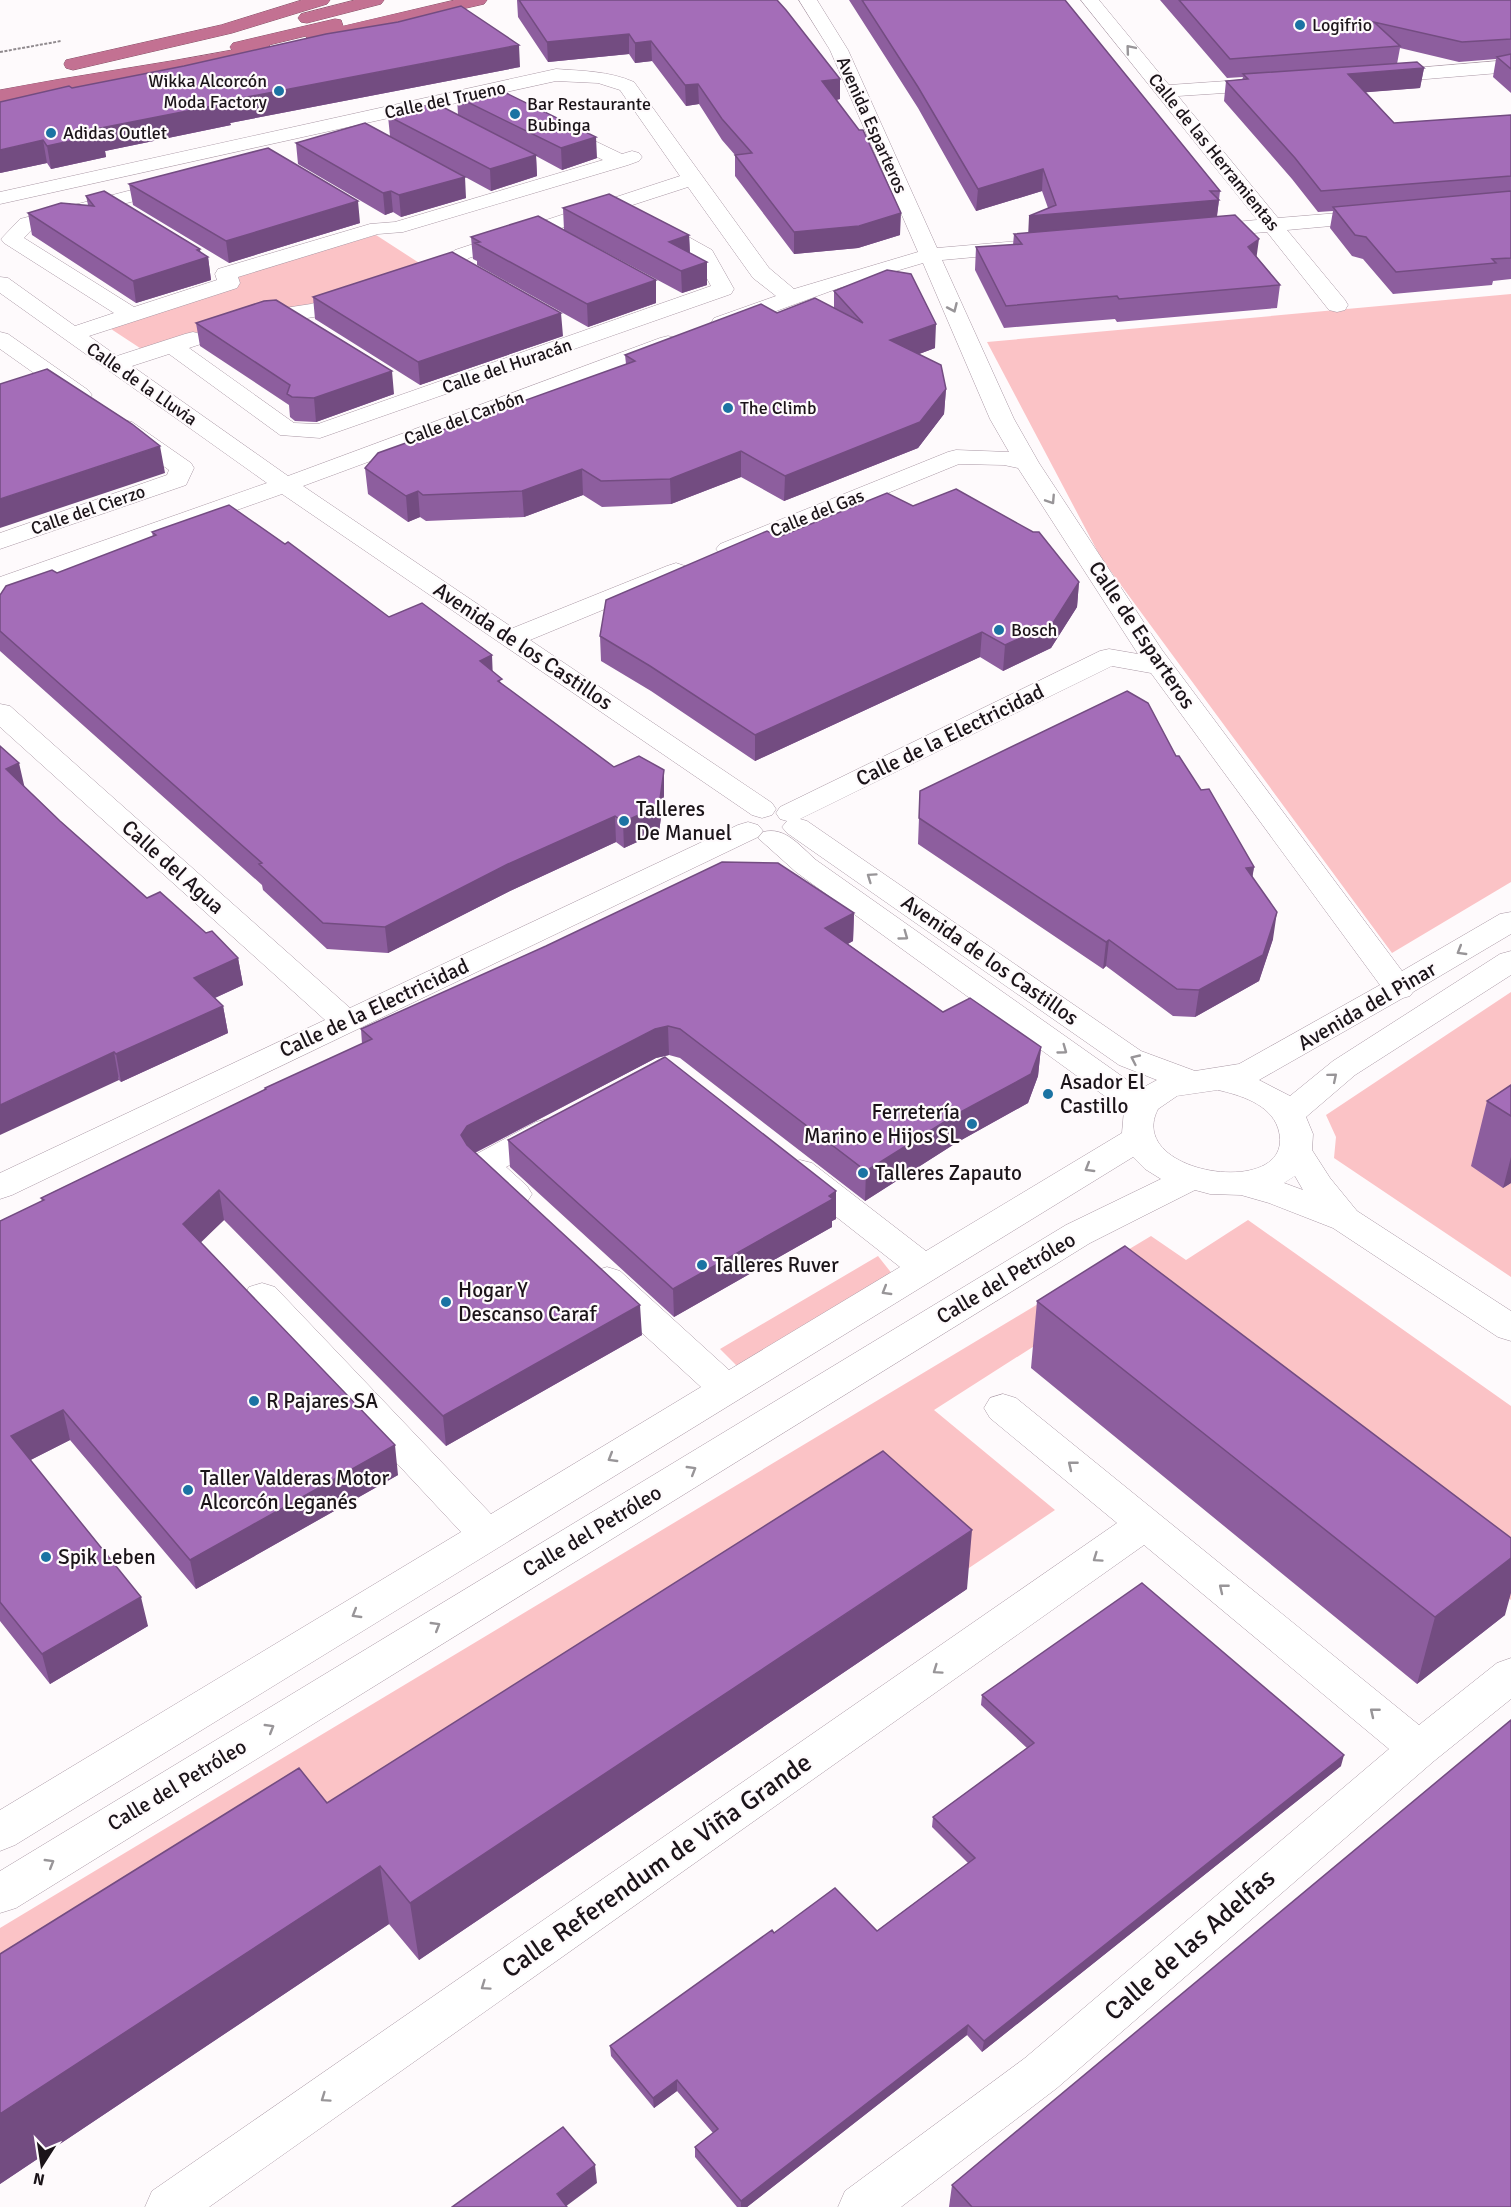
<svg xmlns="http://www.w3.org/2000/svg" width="1511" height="2207" viewBox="0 0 1511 2207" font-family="Signika,sans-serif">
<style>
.green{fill:#fbc3c6}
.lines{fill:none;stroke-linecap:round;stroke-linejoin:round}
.minor-casing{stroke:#a997a4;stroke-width:1}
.highway-casing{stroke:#885068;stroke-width:1}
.path{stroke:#908a8e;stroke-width:2;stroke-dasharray:3 1.5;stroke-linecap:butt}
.minor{fill:#fff;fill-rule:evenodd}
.highway{fill:#c37192;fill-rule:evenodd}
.wall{fill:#8d5e9e}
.shaded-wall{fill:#734c81}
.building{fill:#a46db8;stroke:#734c81;stroke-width:1.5}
.oneway{stroke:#989598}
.poi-dot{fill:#1b73a3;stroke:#fefafc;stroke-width:2}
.labels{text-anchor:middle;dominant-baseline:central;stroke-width:4.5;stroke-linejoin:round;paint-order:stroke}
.far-poi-label{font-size:18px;fill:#1b1419;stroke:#fefafc;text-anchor:start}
.far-street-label{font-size:18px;fill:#1b1419;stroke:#fefafc}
.street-label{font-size:21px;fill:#1b1419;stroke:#fefafc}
.poi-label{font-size:21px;fill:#1b1419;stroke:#fefafc;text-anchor:start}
.near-street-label{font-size:26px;fill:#1b1419;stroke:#fefafc}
</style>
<rect width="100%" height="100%" fill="#fefafc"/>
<!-- green -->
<path class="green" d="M376 235 427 268 308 306 270 309 143 350 111 329 235 286 239 275Z
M1511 294V882L1392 953 1101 558 987 342Z
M1511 992V1134L1503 1188 1511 1183V1277L1334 1158 1336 1137 1326 1115Z
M1248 1220 1511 1406V1600L1111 1297 934 1410 1055 1510 963 1572 0 2009V1928L1151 1236 1186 1260Z
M878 1256 893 1275 738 1367 720 1349Z"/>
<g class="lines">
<!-- minor casing -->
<g class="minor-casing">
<path id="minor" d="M799 0H817L848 50 937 248 1019 241 1026 243 1030 247 1026 251 1019 253 942 260 1014 419 1039 463 1162 650 1402 971 1500 914 1511 912V934L1413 992 1410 996 1403 998 1259 1080 1290 1096 1333 1061 1500 954 1511 951V975L1355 1075 1306 1117 1313 1134 1312 1150 1330 1178 1357 1211 1511 1311V1341L1498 1337 1333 1228 1269 1203 1241 1195 1210 1194 1195 1190 1090 1243 16 1908 0 1913V1871L1066 1225 1161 1179 1145 1169 1133 1157 15 1845 0 1851V1810L461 1532 249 1305 244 1296 249 1287 262 1283 275 1287 491 1514 701 1387 594 1289 589 1280 594 1271 607 1267 620 1271 729 1370 900 1267 788 1179 783 1171 788 1163 800 1160 812 1163 926 1251 1122 1133 1124 1110 796 872 758 838 763 832C785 826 800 846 816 860L1140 1089 1157 1080 1119 1065 787 833 782 827 787 821 780 819 776 813 780 807 1100 651 1109 649 1138 654 1018 468 1004 465 959 464 738 554 729 557 720 554 716 549 720 544 948 452 956 450 1009 452 990 419 923 263 839 288 730 328 722 330 714 328 711 323 714 318 776 296 753 278 688 187 469 258C456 272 433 286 413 281L410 276 413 271 441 262 455 250 680 176 620 90 598 83 556 81 0 204V192L556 69C583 71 609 71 634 82L769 268 794 289 918 252 830 50ZM1112 666 1151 673 1380 985 1239 1064 1195 1071 1141 1051 807 821 800 819ZM1218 1090C1240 1095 1270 1104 1278 1128 1301 1201 1123 1176 1158 1109L1177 1096ZM1295 1176 1303 1190 1284 1183Z
M1081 0H1099L1169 85 1270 78 1277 80 1279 84 1277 88 1270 90 1178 96 1278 218 1375 210 1382 212 1385 216 1382 220 1375 222 1287 230 1345 300 1348 305 1345 310 1337 312 1329 310 1267 232 1202 237 1195 235 1192 231 1195 227 1202 225 1257 220Z
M1511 60V72L1378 83 1371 81 1369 77 1371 73 1378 71Z
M555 122 622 154 632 151 639 153 642 157 639 161 628 165 403 232 378 234 238 277 240 283 237 288 89 336 117 356 185 334 193 332 201 334 204 339 201 344 189 348 294 423 318 424 711 286 696 258 642 227 639 223 642 219 649 217 656 219 712 250 734 289 731 294 320 438 280 435 169 354 132 366 288 476 660 338 668 336 676 338 679 343 676 348 303 486 513 628 667 566 676 563 685 566 689 571 685 576 530 640 772 803 776 809 772 815 762 818 752 815 282 494 0 594V577L267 483 0 293V277L8 278 75 326 114 313 4 243 1 239 20 219 174 179 181 181 184 185 181 189 34 227 24 238 134 307 217 280 215 274 218 269 370 224 395 222 603 160 548 132 545 128 548 124Z
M358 289 366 291 369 296 366 301 314 317 253 326 245 324 242 319 245 314 311 304Z
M0 332 8 334 88 390 92 395 88 400 80 402 72 400 0 349Z
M124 420 132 422 191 463 194 468 186 485 0 549V533L167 475 169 470 116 432 112 427 116 422Z
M0 704 10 706 350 1008 738 825 748 822 758 825 763 831 758 837 12 1195 0 1199V1173L325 1020 0 727Z
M548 1119 560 1122 565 1130 560 1138 506 1167 527 1186 532 1194 527 1202C523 1204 518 1206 513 1205 499 1203 474 1177 466 1165L471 1157 536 1122Z
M1003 1394 1016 1398 1419 1725 1497 1663 1511 1658V1699L1434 1761 1057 2088 901 2207H838L845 2191 1025 2058 1389 1749 1144 1545 209 2207H145L152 2191 1117 1523 990 1418 984 1408 990 1398Z"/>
</g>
<!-- highway casing -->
<g class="highway-casing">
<path id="highway" d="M302 0H330L327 4 232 33 73 70 66 68 64 64 66 60 221 25Z
M355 0H384L381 4 307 23 301 22 298 18 301 14Z
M455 0H487L484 4 314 43 308 42 306 36 269 45 272 49 269 53 263 54 145 79 0 102V90C77 75 155 65 232 50L230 47 233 43 335 19 341 20 343 26Z"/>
</g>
<!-- path -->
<path class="path" d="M0 52 61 41"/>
<!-- minor -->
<use href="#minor" class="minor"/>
<!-- highway -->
<use href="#highway" class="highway"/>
</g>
<!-- wall -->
<path class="wall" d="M517 0H777L840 99 837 100 900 235 858 248 794 254 735 176V155L722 140 699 104 686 106 652 61 635 63 629 54 548 62 518 17Z
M849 0H1065L1220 191 1217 217 1257 257 1280 285 1277 308 1117 322 1115 319 1004 328 975 270 976 247 1013 245 1014 234 1028 233 1048 208 1042 191 976 211 918 108Z
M1160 0H1511V93L1493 77 1496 59 1459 62 1400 48 1397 64 1424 68 1420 88 1366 92 1394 123 1511 115V279L1493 281 1492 285 1393 294 1363 259 1352 256 1330 228 1333 211 1318 212 1292 179 1224 101 1226 81 1242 80 1243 77 1227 78Z
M520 67 230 123 231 125 105 151 106 157 51 169 47 163 0 173 72 88Z
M457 97 597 158 562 170 536 156 537 176 491 191 456 172 466 198 401 217 393 212 385 215 298 164 296 143 390 136 388 116 458 115Z
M129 184 360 223 229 263 133 205Z
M86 196 200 249V252L208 257 211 280 136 303 32 235 28 213 88 205Z
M563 208 689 235 690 253 707 262V285L682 293 564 230Z
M471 237 656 303 588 327 477 265V261L473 259Z
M834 291 935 348 919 354 946 389 944 414 918 448 784 501 741 477 671 504 602 507 583 495 524 517 426 521 420 517 408 522 368 494 365 468 626 364 625 355 777 313 834 307Z
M313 297 563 336 420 385 315 319Z
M196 323 394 394 316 422 295 421 290 417 289 405 200 346Z
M913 506 1079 582 1077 607 1051 648 1003 671 980 657 755 761 651 691 601 661 600 636 779 537Z
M152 532 389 617 493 672 502 684 614 767 664 770V795L659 832 624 848 616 842 510 891 388 953 327 949 263 890 262 885 0 651V595L57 573 153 537Z
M1176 756 1254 867 1252 877 1273 939 1259 981 1195 1017 1173 1016 1106 966 1103 969 918 844 920 791Z
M25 787 60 821 147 898 206 933 238 958 243 985 215 998 223 1006 228 1033 121 1082 119 1080Z
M854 913 853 941 848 944 943 1012 1041 1047 1038 1076 1028 1103 956 1143 865 1201 680 1058 669 1055 656 1058 475 1153 642 1335 446 1446 224 1220 200 1242 398 1475 196 1589 70 1440 30 1460 148 1626 50 1684 0 1621V1221L42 1201 41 1198 265 1090V1088L362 1044 361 1029Z
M1511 1085V1183L1503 1188 1471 1166 1487 1101Z
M508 1140 836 1191V1219L832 1221V1227L674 1317 510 1167Z
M1037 1301 1505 1615 1417 1684 1031 1368Z
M967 1589 419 1960 389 1924 0 2184V1954L327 1803Z
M982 1695 1341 1766 982 2052 967 2035 747 2207H737L695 2157V2147L713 2133 677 2091 654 2108 611 2056 610 2046 774 1933 877 1931 968 1863 932 1827 933 1817 1027 1748 981 1705Z
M952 2185 1511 2207H949Z"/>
<!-- shaded-wall -->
<path class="shaded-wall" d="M629 34V54L548 62 547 42Z
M651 41 652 61 635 63V43Z
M519 45 520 67 230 123 231 125 105 151 106 157 51 169 47 146 96 129 226 101Z
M1424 68 1420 88 1345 94 1348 74Z
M840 79V99L822 101V81Z
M698 84 699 104 686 106 685 85Z
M596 137 597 158 562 170 561 148Z
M43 140 47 163 0 173V150Z
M536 155 537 176 491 191 490 169Z
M1043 169 1042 191 976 211 978 189Z
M465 177 466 198 401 217 399 195Z
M391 191 393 212 385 215 383 193Z
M1219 200 1216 221 1028 238 1029 216Z
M358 201 360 223 229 263 226 241Z
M901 213 900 235 858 248 794 254V232Z
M689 235 690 257 669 242Z
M1259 239 1256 261 1248 247Z
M200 249 201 259 208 257 211 280 136 303 133 281Z
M707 262V285L682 293 681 271Z
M656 280V303L588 327 587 304Z
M561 313 563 336 420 385 418 362Z
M936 324 935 348 890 365V340Z
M392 371 394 394 316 422 314 398Z
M946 389 944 414 918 448 784 501 785 476Z
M160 446 165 473 0 528V499Z
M741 451V477L671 504 670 479Z
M582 469 583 495 524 517 522 491Z
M418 491 420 517 408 522 406 496Z
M1079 582 1077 607 1051 648 1003 671 1005 645Z
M982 632 980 657 755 761V735Z
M492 655 493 680 480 661Z
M19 763 25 789 6 769Z
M664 770V795L659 832 624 848 623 822Z
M615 816 616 842 510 891 388 953 385 927 508 864Z
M1254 867 1250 893 1246 868Z
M1277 912 1273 939 1259 981 1195 1017 1199 990Z
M854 913 853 941 824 956 825 928Z
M1109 940 1106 966 1103 969 1106 942Z
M238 958 243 985 199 1005 194 978Z
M223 1006 228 1033 121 1082 116 1054Z
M668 1026 669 1055 656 1058 470 1155 461 1135 467 1126 655 1029Z
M1041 1047 1038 1076 1028 1103 956 1143 865 1201 866 1171Z
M114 1052 119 1080 0 1135V1105Z
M1511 1157V1183L1503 1188Z
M219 1190 224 1220 189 1254 183 1224Z
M836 1191V1219L832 1221V1227L674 1317 673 1289Z
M640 1305 642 1335 446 1446 443 1416Z
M63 1410 70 1440 19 1466 11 1436Z
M395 1445 398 1475 196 1589 190 1560Z
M972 1530 967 1589 419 1960 410 1903Z
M1511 1558V1593L1505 1615 1417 1684 1435 1617Z
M141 1597 148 1626 50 1684 42 1654Z
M1344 1755 1341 1766 982 2052 984 2041Z
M380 1866 389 1924 0 2184V2114Z
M968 2025 967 2035 747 2207H741V2201Z
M677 2080V2091L654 2108 653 2098Z
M595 2165 597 2183 565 2207 557 2194Z"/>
<!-- building -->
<path class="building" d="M519 0H777L786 10 840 79 822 81 859 130H863L901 213 859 226 794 232 735 155 752 153 722 119 698 84 685 85 651 41 635 43 629 34 547 42Z
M862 0H1065L1220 191H1210L1219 200 1029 216 1056 205 1043 169 978 189 918 87Z
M1179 0H1511V39L1462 42 1374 22 1400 46 1230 59Z
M461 6 519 45 226 101 228 103 96 129 102 134 47 146 43 140 0 150V102L69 86 72 88 184 66 326 34 398 22Z
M1511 54V69L1497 57Z
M1417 62 1424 68 1348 74 1394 123 1511 115V176L1321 191 1295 158 1226 81 1248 79 1243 74Z
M506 93 596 137 561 148 457 97 460 96 463 99 471 101Z
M435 103 536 155 490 169 388 116Z
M365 123 465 177 399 195 391 191 383 193 296 143Z
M268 148 358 201 226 241 129 184Z
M104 191 200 249 197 250 208 257 133 281 28 213 61 203 94 206 86 196Z
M1511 191V258L1492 259 1496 263 1396 272 1366 237 1355 235 1333 207Z
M609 194 689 235 669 242 707 262 681 271 563 208Z
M1235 215 1259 239 1248 247 1280 285 1119 299 1117 296 1006 306 976 247 1022 244 1014 234Z
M538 216 656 280 587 304 475 243 480 242 471 237Z
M452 252 561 313 418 362 313 297Z
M887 270 911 274 936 324 890 340 941 365 946 389 920 422 785 476 741 451 670 479 601 481 582 469 522 491 423 495 418 491 406 496 365 468 378 453 635 361 625 355 761 304 777 313 815 298 863 323 834 291Z
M276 300 392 371 314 398 292 397 287 394 290 385 196 323 264 301Z
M47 369 132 424 160 446 0 499V384Z
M956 489 1033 532H1039L1079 582 1053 623 1005 645 982 632 755 735 650 666 600 636 606 600 767 531 779 537 887 493 913 506Z
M229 505 285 544 288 542 389 617 422 603 492 655 480 661 502 679 498 681 614 767 639 756 664 770 659 806 623 822 615 816 508 864 385 927 323 923 259 864 262 863 0 631V595L6 586 52 570 57 573 156 535 152 532Z
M1127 691 1148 703 1176 756H1179L1201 790 1209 789 1254 867 1246 868 1277 912 1263 955 1199 990 1177 989 1109 940 1106 942 919 818 920 791Z
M0 746 19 763 6 769 60 821 147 898 160 892 206 933 212 931 238 958 194 978 223 1006 116 1054 114 1052 0 1105Z
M722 862 778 863 854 913 825 928 943 1012 970 998 1041 1047 1031 1074 957 1114 866 1171 680 1029 668 1026 655 1029 467 1126 461 1135 467 1145 640 1305 443 1416 219 1190 183 1224 395 1445 190 1560 63 1410 11 1436 141 1597 42 1654 0 1602V1221L44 1200 41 1198 266 1089 265 1088 372 1039 361 1029 546 946Z
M665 1057 836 1191 829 1196 833 1199 673 1289 508 1140Z
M1511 1085V1116L1487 1101Z
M1125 1246 1511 1538V1558L1435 1617 1037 1301Z
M883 1451 972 1530 410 1903 380 1866 0 2114V1954L299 1768 327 1803Z
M1142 1583 1344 1755 984 2041 968 2025 741 2201 695 2147 718 2129 677 2080 653 2098 610 2046 772 1930 774 1933 835 1888 877 1931 975 1858 933 1817 1034 1743 982 1695Z
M1511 1720V2207H972L952 2185Z
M563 2127 595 2165 557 2194 567 2207H452Z"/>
<!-- one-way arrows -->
<defs><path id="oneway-chevron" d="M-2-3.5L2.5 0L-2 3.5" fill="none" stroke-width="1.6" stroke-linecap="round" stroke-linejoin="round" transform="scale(1.5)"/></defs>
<g class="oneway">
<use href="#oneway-chevron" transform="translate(1130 49) rotate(-130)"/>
<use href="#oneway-chevron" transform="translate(953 308) rotate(66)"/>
<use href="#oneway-chevron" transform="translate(1051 500) rotate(57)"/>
<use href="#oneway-chevron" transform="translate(871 877) rotate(-145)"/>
<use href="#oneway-chevron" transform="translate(904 936) rotate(36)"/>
<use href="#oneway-chevron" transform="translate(1461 951) rotate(149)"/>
<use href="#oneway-chevron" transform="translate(1063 1050) rotate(36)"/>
<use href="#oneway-chevron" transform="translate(1135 1059) rotate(-155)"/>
<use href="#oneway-chevron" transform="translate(1333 1077) rotate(-40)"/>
<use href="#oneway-chevron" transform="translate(1089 1168) rotate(149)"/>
<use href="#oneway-chevron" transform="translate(886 1291) rotate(149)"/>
<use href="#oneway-chevron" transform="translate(612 1458) rotate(149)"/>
<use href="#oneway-chevron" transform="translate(1072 1465) rotate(-141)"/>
<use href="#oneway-chevron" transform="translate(692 1470) rotate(-31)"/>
<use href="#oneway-chevron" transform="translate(1097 1558) rotate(145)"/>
<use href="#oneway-chevron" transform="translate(1223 1588) rotate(-141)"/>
<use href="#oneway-chevron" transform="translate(356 1614) rotate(149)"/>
<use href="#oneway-chevron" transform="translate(436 1626) rotate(-31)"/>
<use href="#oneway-chevron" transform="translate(937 1670) rotate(145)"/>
<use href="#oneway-chevron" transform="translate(1374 1712) rotate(-141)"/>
<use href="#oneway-chevron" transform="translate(270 1728) rotate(-31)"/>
<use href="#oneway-chevron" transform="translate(50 1863) rotate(-31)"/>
<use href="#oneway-chevron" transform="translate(485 1986) rotate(145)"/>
<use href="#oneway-chevron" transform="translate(325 2098) rotate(145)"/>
</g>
<!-- markers -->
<g class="poi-dot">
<circle cx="1300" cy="25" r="6"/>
<circle cx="279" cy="91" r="6"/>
<circle cx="515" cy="114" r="6"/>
<circle cx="51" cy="133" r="6"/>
<circle cx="728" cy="408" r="6"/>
<circle cx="999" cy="630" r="6"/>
<circle cx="624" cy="821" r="6"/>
<circle cx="1048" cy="1094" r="6"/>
<circle cx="972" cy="1124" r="6"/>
<circle cx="863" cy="1173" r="6"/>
<circle cx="702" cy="1265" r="6"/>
<circle cx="446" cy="1302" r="6"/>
<circle cx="254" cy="1401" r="6"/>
<circle cx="188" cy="1490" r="6"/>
<circle cx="46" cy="1557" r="6"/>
</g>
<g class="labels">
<!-- far-poi labels -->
<g class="far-poi-label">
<text x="1312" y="25">Logifrio</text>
<text x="267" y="81" text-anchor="end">Wikka Alcorcón<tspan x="267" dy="21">Moda Factory</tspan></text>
<text x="527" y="104">Bar Restaurante<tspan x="527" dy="21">Bubinga</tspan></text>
<text x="63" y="133">Adidas Outlet</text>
<text x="740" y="408">The Climb</text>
<text x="1011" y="630">Bosch</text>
</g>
<!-- far-street labels -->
<g class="far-street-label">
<text transform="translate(445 100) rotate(-12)">Calle del Trueno</text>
<text transform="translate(872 125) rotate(66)">Avenida Esparteros</text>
<text transform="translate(1214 152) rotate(51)">Calle de las Herramientas</text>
<text transform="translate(507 366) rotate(-19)">Calle del Huracán</text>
<text transform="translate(142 384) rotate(35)">Calle de la Lluvia</text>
<text transform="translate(464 418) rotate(-20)">Calle del Carbón</text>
<text transform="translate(88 510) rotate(-19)">Calle del Cierzo</text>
<text transform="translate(817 513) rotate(-22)">Calle del Gas</text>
</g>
<!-- street labels -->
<g class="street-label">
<text transform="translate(1142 635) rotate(56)">Calle de Esparteros</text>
<text transform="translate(523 646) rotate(34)">Avenida de los Castillos</text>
<text transform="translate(950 735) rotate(-26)">Calle de la Electricidad</text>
<text transform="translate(173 867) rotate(42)">Calle del Agua</text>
<text transform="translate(990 960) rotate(35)">Avenida de los Castillos</text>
<text transform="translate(1367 1006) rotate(-30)">Avenida del Pinar</text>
<text transform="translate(374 1008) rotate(-25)">Calle de la Electricidad</text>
<text transform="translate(1006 1278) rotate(-31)">Calle del Petróleo</text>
<text transform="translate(592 1531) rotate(-31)">Calle del Petróleo</text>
<text transform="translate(177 1785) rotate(-31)">Calle del Petróleo</text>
</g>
<!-- poi labels -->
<g class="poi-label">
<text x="636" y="809">Talleres<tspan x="636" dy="24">De Manuel</tspan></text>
<text x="1060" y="1082">Asador El<tspan x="1060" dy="24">Castillo</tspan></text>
<text x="960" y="1112" text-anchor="end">Ferretería<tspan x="960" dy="24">Marino e Hijos SL</tspan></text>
<text x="875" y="1173">Talleres Zapauto</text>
<text x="714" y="1265">Talleres Ruver</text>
<text x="458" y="1290">Hogar Y<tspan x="458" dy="24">Descanso Caraf</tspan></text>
<text x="266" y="1401">R Pajares SA</text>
<text x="200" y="1478">Taller Valderas Motor<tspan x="200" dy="24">Alcorcón Leganés</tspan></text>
<text x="58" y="1557">Spik Leben</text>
</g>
<!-- near-street labels -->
<g class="near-street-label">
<text transform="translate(657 1866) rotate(-35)">Calle Referendum de Viña Grande</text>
<text transform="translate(1190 1945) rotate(-41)">Calle de las Adelfas</text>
</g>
</g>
<!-- north arrow -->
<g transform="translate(42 2165) rotate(192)" stroke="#fefafc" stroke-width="4.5" paint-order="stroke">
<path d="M0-4.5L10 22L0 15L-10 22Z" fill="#1b1419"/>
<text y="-9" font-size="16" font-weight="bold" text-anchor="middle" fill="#1b1419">N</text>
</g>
</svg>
